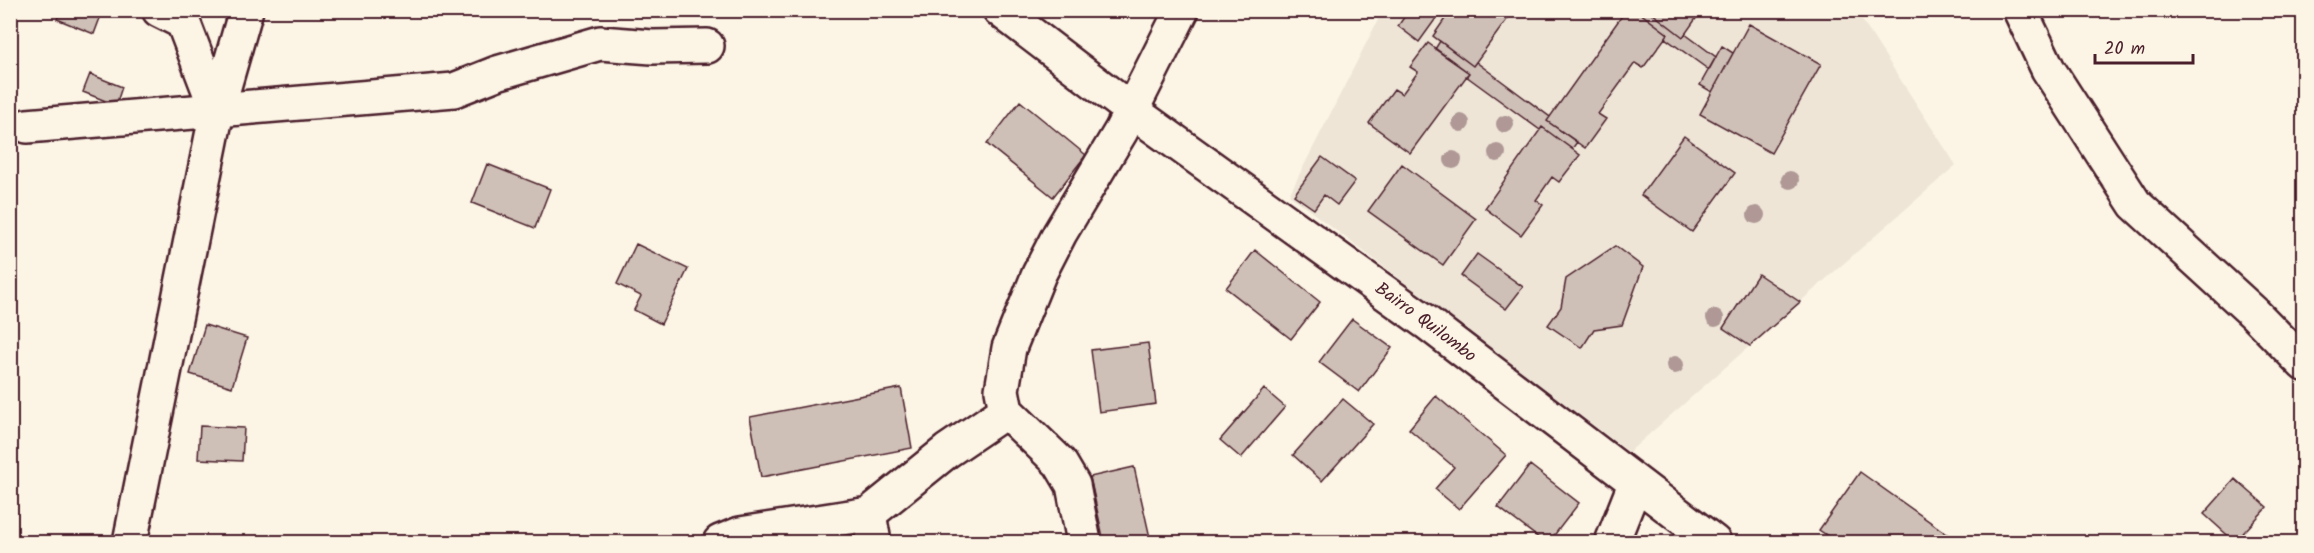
<svg xmlns="http://www.w3.org/2000/svg" width="2314" height="553" viewBox="0 0 2314 553" font-family="Kalam,sans-serif">
<style>
.built{fill:#eee5d7}
.building{fill:#cfc0b7;stroke:#4a1f2b;stroke-width:1.5}
.lines{fill:none;stroke-linecap:round;stroke-linejoin:round}
.minor-casing{stroke:#4a1f2b;stroke-width:38}
.minor{stroke:#fcf5e5;stroke-width:33}
.tree{fill:#af9895}
.labels{text-anchor:middle;dominant-baseline:central;stroke-width:6;stroke-linejoin:round;paint-order:stroke}
.street-label{font-size:18px;fill:#4a1f2b;stroke:#fcf5e5}
</style>
<rect width="100%" height="100%" fill="#fcf5e5"/>
<filter id="ink" filterUnits="userSpaceOnUse"><feTurbulence type="fractalNoise" baseFrequency=".0167" numOctaves="2"/><feDisplacementMap in="SourceGraphic" scale="12" xChannelSelector="R" yChannelSelector="G"/><feConvolveMatrix kernelMatrix="1 2 1 2 8 2 1 2 1" color-interpolation-filters="sRGB"/></filter>
<g filter="url(#ink)">
<!-- built -->
<path class="built" d="M1383 10 1856 11 1956 165 1629 452 1289 195Z"/>
<!-- building -->
<path class="building" d="M61 10H103L94 34 57 19Z
M1409 10H1442L1419 42 1398 26Z
M1451 10H1514L1473 66 1433 36Z
M1626 10H1636L1668 34 1643 68 1635 63 1598 114 1606 119 1585 148 1547 121Z
M1636 10H1648L1683 37 1685 34 1716 57 1709 70 1665 38 1668 34Z
M1648 10H1702L1683 37Z
M1749 24 1821 64 1771 153 1700 114Z
M1440 41 1473 66 1476 62 1550 117 1547 121 1577 142 1572 149 1542 127 1540 130 1466 76 1469 73 1435 49Z
M1428 43 1469 73 1410 153 1369 123 1394 89 1402 94 1418 72 1410 67Z
M1722 46 1733 53 1712 92 1700 85Z
M90 74 122 87 116 105 83 92Z
M1020 101 1086 155 1053 197 987 144Z
M1542 127 1580 155 1559 182 1552 177 1536 200 1543 205 1521 235 1485 208Z
M1684 136 1735 173 1692 232 1641 195Z
M1322 157 1355 181 1337 205 1324 195 1314 209 1294 195Z
M487 164 550 189 535 228 472 203Z
M1402 164 1476 219 1443 265 1368 211Z
M636 244 688 269 661 324 634 310 641 296 617 284Z
M1615 246 1643 267 1622 325 1594 329 1582 348 1548 325 1561 307 1566 279Z
M1255 250 1320 302 1291 339 1226 288Z
M1477 254 1523 287 1506 309 1461 276Z
M1758 274 1800 302 1750 346 1723 328Z
M1352 319 1392 348 1359 392 1319 362Z
M205 325 247 338 232 387 190 374Z
M1148 343 1156 404 1099 412 1091 350Z
M901 388 912 448 761 477 750 417Z
M1264 389 1285 407 1241 458 1220 440Z
M1436 396 1506 455 1459 509 1435 489 1454 467 1409 429Z
M1343 399 1373 424 1322 481 1293 455Z
M200 426 244 428 242 461 198 459Z
M1530 465 1579 503 1549 542H1544L1498 507Z
M1134 467 1151 542H1104L1090 477Z
M1860 472 1947 534 1941 542H1837L1819 530Z
M2235 479 2267 507 2235 542 2204 514Z"/>
<g class="lines">
<!-- minor casing -->
<g class="minor-casing">
<g id="minor">
<path d="M159 10 183 22 217 111"/>
<path id="s1" d="M1000 10 1131 110 1426 322 1714 542"/>
<path d="M2020 10 2048 69 2135 204 2254 313 2304 364"/>
<path d="M27 126 454 90 497 73 600 43 652 47 707 46"/>
<path d="M869 514 874 542"/>
<path d="M130 542 217 111 246 10"/>
<path d="M720 542 740 534 869 514 947 451 1006 411"/>
<path d="M1084 542 1073 485 1060 463 1006 411 1002 390 1009 348 1039 274 1060 233 1121 131 1182 10"/>
<path d="M1612 542 1635 484"/>
</g>
</g>
<!-- minor -->
<use href="#minor" class="minor"/>
</g>
<!-- trees -->
<g class="tree">
<circle cx="1461" cy="123" r="9"/>
<circle cx="1505" cy="124" r="9"/>
<circle cx="1497" cy="153" r="9"/>
<circle cx="1453" cy="160" r="9"/>
<circle cx="1790" cy="180" r="9"/>
<circle cx="1756" cy="215" r="9"/>
<circle cx="1715" cy="318" r="9"/>
<circle cx="1675" cy="365" r="9"/>
</g>
</g>
<g class="labels">
<!-- street labels -->
<g class="street-label">
<text stroke="none"><textPath href="#s1" startOffset="528">Bairro Quilombo</textPath></text>
</g>
</g>
<!-- margin -->
<rect width="2314" height="553" fill="none" stroke="#fcf5e5" stroke-width="36"/>
<rect x="18" y="18" width="2278" height="517" fill="none" stroke="#4a1f2b" stroke-width="2" filter="url(#ink)"/>
<!-- scale -->
<path d="M2095 54v9h98v-9" fill="none" stroke="#4a1f2b" stroke-width="3"/>
<text x="2104" y="54" font-size="18" fill="#4a1f2b" stroke="#fcf5e5" stroke-width="4.5" paint-order="stroke">20 m</text>
</svg>
